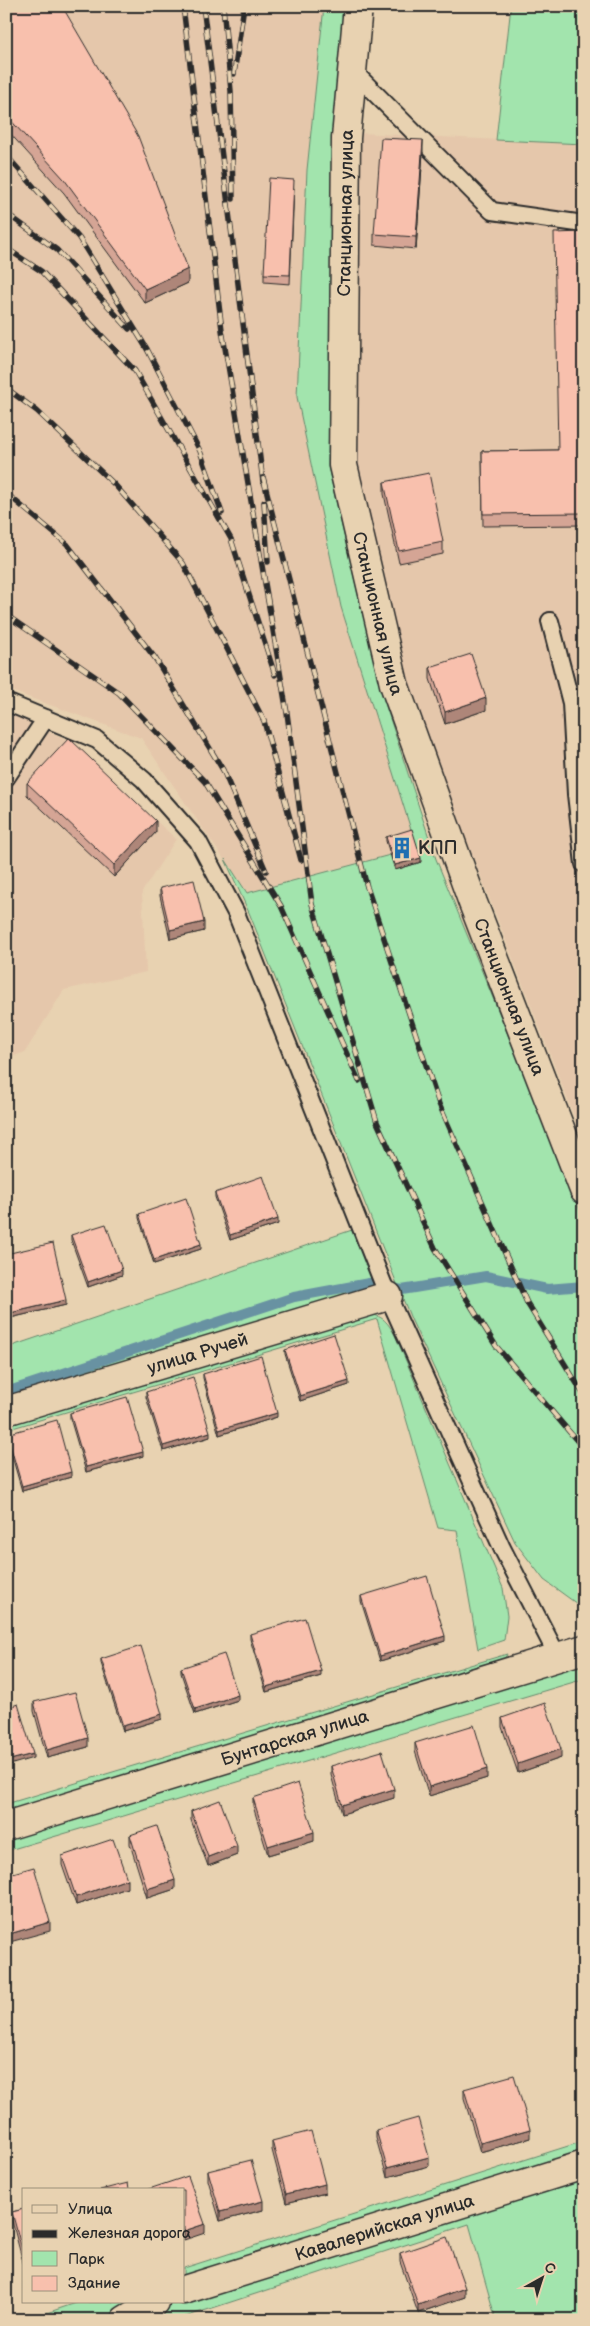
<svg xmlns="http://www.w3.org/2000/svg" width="590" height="2326" viewBox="0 0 590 2326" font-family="'Balsamiq Sans',sans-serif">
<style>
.built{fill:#e5c7ab}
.green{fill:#a2e4ad;stroke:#66886c}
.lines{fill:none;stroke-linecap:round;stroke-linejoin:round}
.stream{stroke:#6892a2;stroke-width:10}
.service-casing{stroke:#2b2b2b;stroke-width:20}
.minor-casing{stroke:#2b2b2b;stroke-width:31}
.service{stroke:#e8d2b1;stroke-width:16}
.minor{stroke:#e8d2b1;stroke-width:28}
.rail-casing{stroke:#2b2b2b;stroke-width:5.5}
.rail{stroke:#e8d2b1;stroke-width:4;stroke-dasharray:11;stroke-linecap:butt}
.wall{fill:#d5a595;stroke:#2b2b2b}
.shaded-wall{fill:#ae8679;stroke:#2b2b2b}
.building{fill:#f8c0ad;stroke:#2b2b2b}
.labels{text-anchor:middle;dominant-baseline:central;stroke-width:4;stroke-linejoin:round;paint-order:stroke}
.street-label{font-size:18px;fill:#2b2b2b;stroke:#e8d2b1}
.poi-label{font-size:18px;font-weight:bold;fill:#2b2b2b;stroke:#e8d2b1;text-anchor:start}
</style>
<rect width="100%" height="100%" fill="#e8d2b1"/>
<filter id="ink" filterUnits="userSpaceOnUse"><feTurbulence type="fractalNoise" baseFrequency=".02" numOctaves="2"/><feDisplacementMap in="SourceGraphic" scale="10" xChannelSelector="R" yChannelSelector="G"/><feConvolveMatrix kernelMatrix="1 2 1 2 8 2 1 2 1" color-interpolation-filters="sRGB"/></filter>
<g filter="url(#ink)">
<!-- built -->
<path class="built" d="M6 6H324L307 170 297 397 341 607 412 833 390 855 247 893 141 738 6 689Z
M359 133 584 144V1142L459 820 406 675 357 468Z
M6 711 70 742 176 839 142 892 146 972 64 990 25 1052 6 1059Z"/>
<!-- green -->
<path class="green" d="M324 6H344L334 123 328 467 381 691 436 859 584 1220V1609L544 1580 515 1542 411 1319 250 915 225 859 247 893 390 855 412 833 341 607 297 397 307 170Z
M511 6H584V144L496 140Z
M352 1230 377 1291 6 1402V1348Z
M359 1313C380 1315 384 1316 395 1335L503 1588 507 1616 504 1640 478 1649 457 1530 438 1528 377 1319 6 1430V1423Z
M507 1654 504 1660 6 1813V1804Z
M584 1661V1679L6 1851V1838Z
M584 2141V2158L184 2284V2268Z
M584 2172V2320H496L469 2224 176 2320H139L170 2303 184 2302Z
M79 2302H142L112 2320H14L29 2319Z"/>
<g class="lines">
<!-- stream -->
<path class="stream" d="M6 1392 294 1297 369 1283 402 1290 486 1276 547 1289 584 1286"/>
<!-- service casing -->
<g class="service-casing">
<path id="service" d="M352 70 492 211 584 224
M550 621 571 703 576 794 584 864
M6 702 97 740 144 780 198 841 236 913 388 1296 502 1548 558 1657
M6 778 46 718"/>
</g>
<!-- minor casing -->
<g class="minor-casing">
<g id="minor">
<path id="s1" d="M358 6 346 138 343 465 394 684 473 903 584 1190"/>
<path id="s2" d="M6 1411 388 1296"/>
<path id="s3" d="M6 1826 584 1649"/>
<path id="s4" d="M184 2290 584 2165"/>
<path d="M125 2320 155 2302"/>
</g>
</g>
<!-- service -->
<use href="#service" class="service"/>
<!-- minor -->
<use href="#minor" class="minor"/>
<!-- rail casing -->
<g class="rail-casing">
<path id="rail" d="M183 6 222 330 287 713 312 904 377 1122 435 1248 496 1346 584 1449
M203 6 263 482
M223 6 231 91 233 199
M234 74 244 6
M6 155 79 238 147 349 200 451 222 513
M6 213 57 250 129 329
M6 248 41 271 135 371 231 539 275 675
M6 388 37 411 115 485 183 563 264 721 301 860
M263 477 367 887 439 1104 527 1303 584 1395
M6 493 67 544 155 658 223 770 266 871
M264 502 268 562
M6 615 119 693 205 782 281 906 359 1081"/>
</g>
<!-- rail -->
<use href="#rail" class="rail"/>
</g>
<!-- wall -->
<path class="wall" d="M6 6 188 283 145 303 64 193 6 129Z
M423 152 416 249 374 245V234Z
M294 188 290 284 264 282V274Z
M584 232V525L483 526 482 451 558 450Z
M384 482 443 542V554L399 563 384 494Z
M430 667 486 710 445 724 430 679Z
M27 783 156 832 114 877 27 795Z
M386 837 421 862 395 870 386 841Z
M160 888 204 931 170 939 160 896Z
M215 1193 278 1224 230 1240 215 1197Z
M139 1214 201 1249 154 1264 139 1218Z
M71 1235 122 1275 88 1287 71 1240Z
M6 1254 66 1305 10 1318 6 1300Z
M285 1350 349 1385 300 1401 285 1354Z
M203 1374 277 1417 219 1435 203 1378Z
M146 1392 210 1437 163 1451 146 1397Z
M70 1413 143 1456 86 1472 70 1418Z
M7 1434 71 1477 22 1491 7 1439Z
M361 1596 445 1641 380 1661 361 1601Z
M250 1634 321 1676 266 1692 250 1639Z
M101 1659 162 1719 123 1731 101 1663Z
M181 1668 238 1700 195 1714 181 1673Z
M34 1702 88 1747 47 1758 34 1711Z
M502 1718 561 1758 518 1773 502 1727Z
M415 1743 487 1778 429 1796 415 1751Z
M331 1766 394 1798 342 1814 331 1775Z
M253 1798 314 1841 268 1855 253 1806Z
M191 1811 237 1855 208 1866 191 1820Z
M130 1835 175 1889 147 1898 130 1844Z
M62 1856 127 1888 76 1905 62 1865Z
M464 2089 530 2138 480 2152 464 2098Z
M376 2130 429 2166 387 2177 376 2138Z
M272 2141 325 2193 286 2203 272 2150Z
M208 2171 263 2210 220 2221 208 2180Z
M24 2209V2266L12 2221V2212Z
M400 2253 465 2297 418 2313 400 2262Z"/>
<!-- shaded-wall -->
<path class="shaded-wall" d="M423 140V152L416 249V237Z
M188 269V283L145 303V289Z
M486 698V710L445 724V712Z
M10 709V718L6 729V720Z
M156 821V832L114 877V865Z
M421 858V862L395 870V865Z
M204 922V931L170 939V930Z
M278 1219V1224L230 1240V1235Z
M201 1244V1249L154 1264V1260Z
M122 1270V1275L88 1287V1282Z
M66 1300V1305L10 1318V1313Z
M349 1381V1385L300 1401V1396Z
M277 1413V1417L219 1435V1430Z
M210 1432V1437L163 1451V1446Z
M143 1452V1456L86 1472V1467Z
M71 1472V1477L22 1491V1486Z
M445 1636V1641L380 1661V1656Z
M321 1671V1676L266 1692V1687Z
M238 1695V1700L195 1714V1709Z
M162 1714V1719L123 1731V1726Z
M88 1738V1747L47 1758V1750Z
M561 1749V1758L518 1773V1764Z
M33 1754V1758L6 1766V1761Z
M487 1769V1778L429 1796V1787Z
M394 1789V1798L342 1814V1805Z
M314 1832V1841L268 1855V1846Z
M237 1846V1855L208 1866V1857Z
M127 1879V1888L76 1905V1897Z
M175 1880V1889L147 1898V1889Z
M50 1922V1931L6 1943V1935Z
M530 2129V2138L480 2152V2143Z
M429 2157V2166L387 2177V2168Z
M325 2184V2193L286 2203V2194Z
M263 2201V2210L220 2221V2212Z
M205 2224V2233L184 2240V2231Z
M11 2279V2288L6 2290V2281Z
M465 2288V2297L418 2313V2305Z"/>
<!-- building -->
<path class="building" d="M6 6H62L138 136 188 269 145 289 64 179 6 115Z
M381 138 423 140 416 237 374 234Z
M269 178 294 180 290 275 264 274Z
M584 232V513L483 514 482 451 558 450 554 233Z
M429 473 443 542 399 551 384 482Z
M471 654 486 698 445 712 430 667Z
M6 708 10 709 6 720Z
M69 738 156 821 114 865 27 783Z
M412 829 421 858 395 865 386 837Z
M194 880 204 922 170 930 160 888Z
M263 1176 278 1219 230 1235 215 1193Z
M186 1198 201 1244 154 1260 139 1214Z
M106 1224 122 1270 88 1282 71 1235Z
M53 1243 66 1300 10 1313 6 1296V1254Z
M334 1334 349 1381 300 1396 285 1350Z
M261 1356 277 1413 219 1430 203 1374Z
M193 1377 210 1432 163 1446 146 1392Z
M127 1397 143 1452 86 1467 70 1413Z
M57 1420 71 1472 22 1486 7 1434Z
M427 1576 445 1636 380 1656 361 1596Z
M305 1618 321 1671 266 1687 250 1634Z
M141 1646 162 1714 123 1726 101 1659Z
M224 1654 238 1695 195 1709 181 1668Z
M75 1692 88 1738 47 1750 34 1702Z
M545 1703 561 1749 518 1764 502 1718Z
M18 1704 33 1754 6 1761V1708Z
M474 1725 487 1769 429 1787 415 1743Z
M382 1751 394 1789 342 1805 331 1766Z
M298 1783 314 1832 268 1846 253 1798Z
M220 1800 237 1846 208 1857 191 1811Z
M157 1826 175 1880 147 1889 130 1835Z
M113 1839 127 1879 76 1897 62 1856Z
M34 1867 50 1922 6 1935V1875Z
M514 2075 530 2129 480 2143 464 2089Z
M418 2118 429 2157 387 2168 376 2130Z
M311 2131 325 2184 286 2194 272 2141Z
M251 2160 263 2201 220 2212 208 2171Z
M188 2176 205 2224 184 2231V2190H146Z
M128 2183 129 2190H100Z
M24 2209V2257L12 2212Z
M447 2237 465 2288 418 2305 400 2253Z
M6 2264 11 2279 6 2281Z
M194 2317 195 2320H183Z"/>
</g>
<!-- icons -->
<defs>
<g id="building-bare" transform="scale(1.725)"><path d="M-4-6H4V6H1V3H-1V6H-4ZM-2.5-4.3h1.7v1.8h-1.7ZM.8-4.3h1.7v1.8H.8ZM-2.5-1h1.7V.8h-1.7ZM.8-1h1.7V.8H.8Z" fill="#1f6fb2" stroke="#e8d2b1" stroke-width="2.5" paint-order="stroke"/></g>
</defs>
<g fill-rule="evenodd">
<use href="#building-bare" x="402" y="848"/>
</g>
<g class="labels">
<!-- street labels -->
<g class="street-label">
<text transform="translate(346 213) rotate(-89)">Станционная улица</text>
<text stroke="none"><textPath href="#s1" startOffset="612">Станционная улица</textPath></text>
<text stroke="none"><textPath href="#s1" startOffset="1018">Станционная улица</textPath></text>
<text stroke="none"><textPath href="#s2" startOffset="200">улица Ручей</textPath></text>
<text stroke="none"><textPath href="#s3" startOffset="302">Бунтарская улица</textPath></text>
<text stroke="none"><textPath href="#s4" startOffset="210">Кавалерийская улица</textPath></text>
</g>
<!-- poi labels -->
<g class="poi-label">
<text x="418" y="848">КПП</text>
</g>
</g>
<!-- margin -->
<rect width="590" height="2326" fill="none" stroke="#e8d2b1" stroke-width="25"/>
<rect x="12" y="12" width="565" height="2301" fill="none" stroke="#2b2b2b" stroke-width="2" filter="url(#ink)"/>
<!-- legend -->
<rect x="22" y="2188" width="162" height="115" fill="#e8d2b1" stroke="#9c8f7b"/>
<rect x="32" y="2205" width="25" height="8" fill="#e8d2b1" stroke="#9c8f7b"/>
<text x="68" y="2214" font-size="15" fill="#2b2b2b">Улица</text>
<rect x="32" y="2230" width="25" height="8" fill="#2b2b2b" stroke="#9c8f7b"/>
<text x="68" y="2238" font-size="15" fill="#2b2b2b">Железная дорога</text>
<rect x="32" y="2251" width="25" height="15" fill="#a2e4ad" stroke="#9c8f7b"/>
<text x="68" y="2264" font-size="15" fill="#2b2b2b">Парк</text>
<rect x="32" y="2276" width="25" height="15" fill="#f8c0ad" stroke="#9c8f7b"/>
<text x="68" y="2288" font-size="15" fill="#2b2b2b">Здание</text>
<!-- north arrow -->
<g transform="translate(542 2278) rotate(39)" stroke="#e8d2b1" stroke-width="4" paint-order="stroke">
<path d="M0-4L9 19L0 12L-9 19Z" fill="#2b2b2b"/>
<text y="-8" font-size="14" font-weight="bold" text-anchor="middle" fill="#2b2b2b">С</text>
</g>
</svg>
